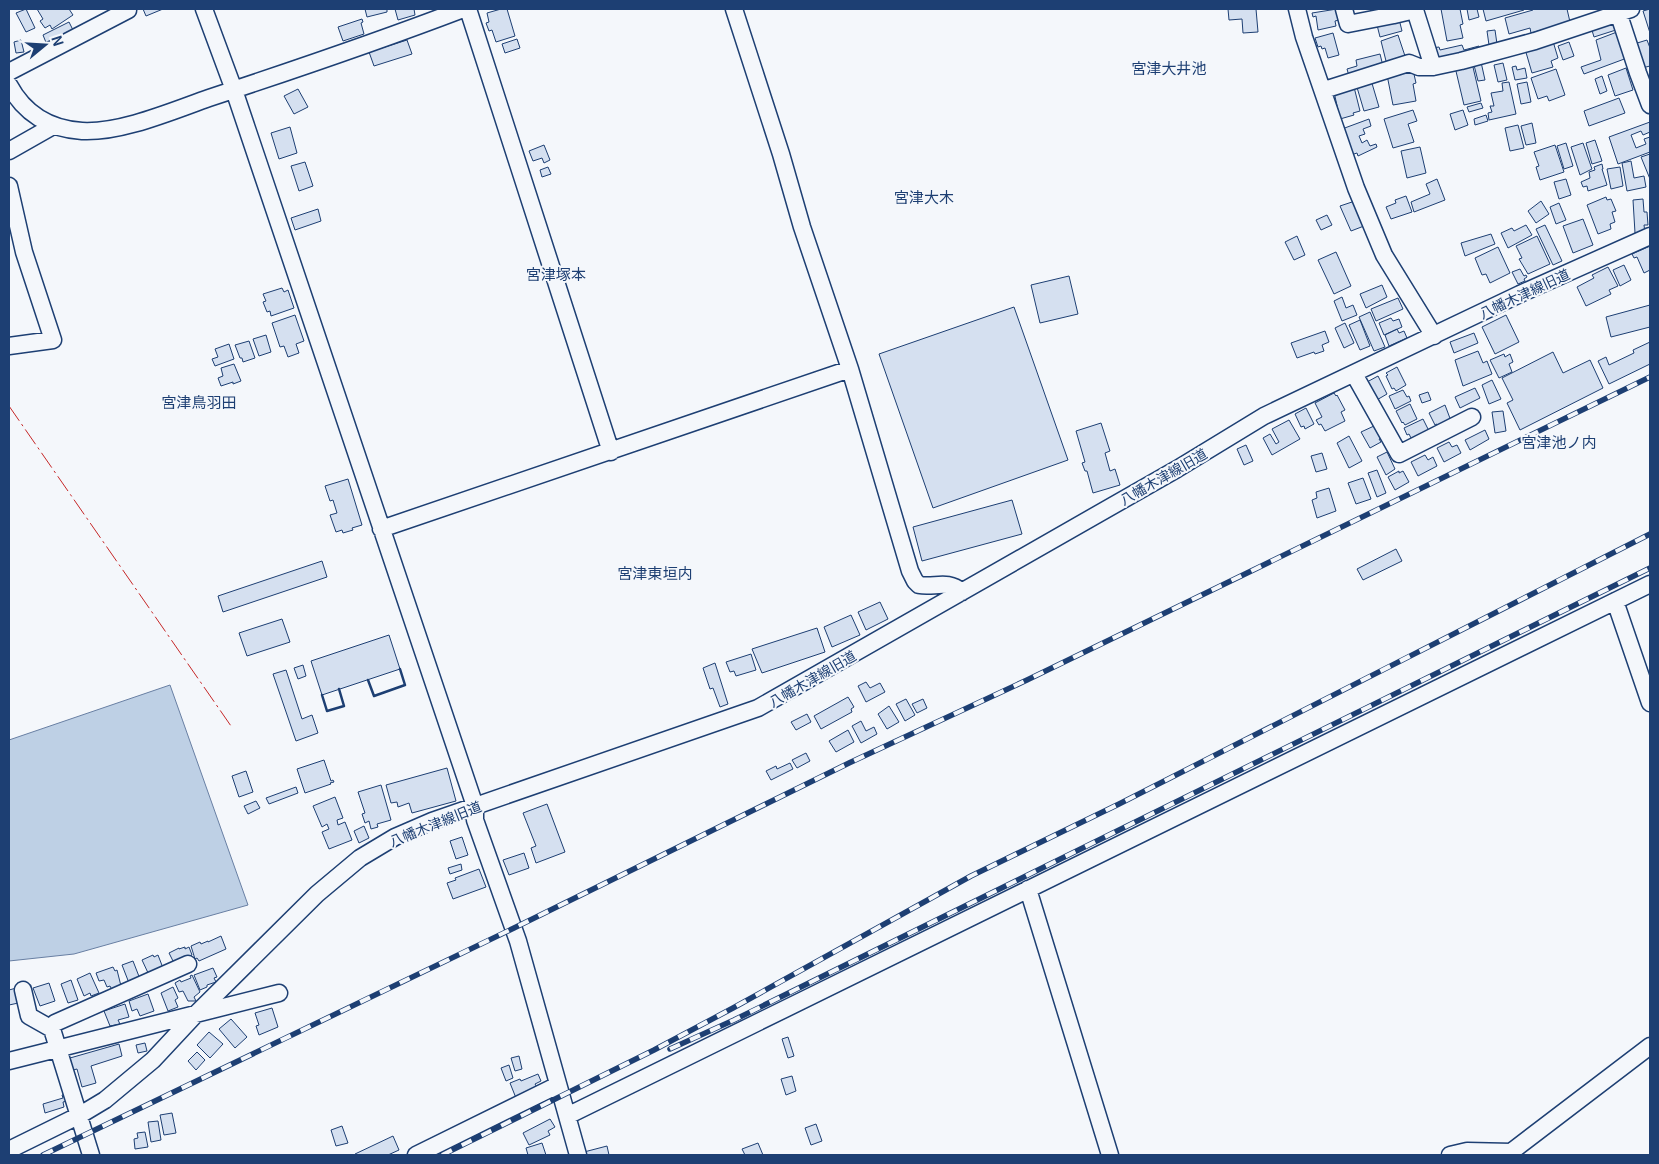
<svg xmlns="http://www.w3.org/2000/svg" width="1659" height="1164" viewBox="0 0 1659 1164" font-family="Georgia,'Noto Sans JP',serif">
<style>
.water{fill:#bed0e5;stroke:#687fa3}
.building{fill:#d5e0f0;stroke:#1d3f73}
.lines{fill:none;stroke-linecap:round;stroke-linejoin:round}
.minor-casing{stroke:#1d3f73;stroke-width:19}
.minor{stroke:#f4f7fb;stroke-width:16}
.rail-casing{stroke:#1d3f73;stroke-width:5.5}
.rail{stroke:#f4f7fb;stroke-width:4;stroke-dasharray:11;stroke-linecap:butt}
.wall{stroke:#1d3f73;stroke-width:2.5}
.power{stroke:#c62828;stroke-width:1;stroke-dasharray:18 4 2.5 4;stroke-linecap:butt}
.labels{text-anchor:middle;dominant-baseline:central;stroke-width:4;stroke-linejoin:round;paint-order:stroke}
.street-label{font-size:14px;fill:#1d3f73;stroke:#f4f7fb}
.neighbourhood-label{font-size:15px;fill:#1d3f73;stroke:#f4f7fb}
</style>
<rect width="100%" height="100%" fill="#f4f7fb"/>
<!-- water -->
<path class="water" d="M170 685 248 905 74 954 9 961V740Z"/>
<!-- building -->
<path class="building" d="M26 9 35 28 26 32 16 13Z
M37 9H69L73 15 52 29 50 25 45 28 40 21 43 19Z
M143 9H163L146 16Z
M365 9H387V12L367 17Z
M395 9H414L415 15 398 20Z
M501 9H507L515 36 496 42 492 30 489 31 486 23 489 22 487 13Z
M1228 9H1256L1258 32 1243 33 1242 19 1229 20Z
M1337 9 1339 20 1335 21 1336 26 1318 30 1316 16 1313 17 1312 13Z
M1441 9H1460L1463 24 1460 25 1463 38 1447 41Z
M1467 9H1477L1479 17 1469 20Z
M1483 9H1523L1524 10 1486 21Z
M1532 9H1567L1570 22 1531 33 1530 28 1509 34 1505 18 1533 10Z
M1650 9V33L1643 11Z
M362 19 363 22 361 23 364 34 343 41 338 27Z
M1399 19 1402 31 1380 37 1377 25Z
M1616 19 1619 29 1594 37 1591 27Z
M69 22 74 32 47 45 43 35Z
M1495 30 1497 44 1489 45 1487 31Z
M1617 32 1627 58 1584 74 1581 67 1601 60 1596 40Z
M1333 33 1339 55 1328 58 1325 48 1322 49 1321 46 1318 47 1315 38Z
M1398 35 1406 59 1387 65 1381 41Z
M1552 38 1558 58 1551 61 1553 67 1532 73 1525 49Z
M517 39 520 48 505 53 502 44Z
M21 40 24 52 16 53 14 42Z
M407 40 412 54 374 66 369 52Z
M1647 40 1650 48V66L1642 68 1634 44Z
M1569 42 1574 56 1563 60 1558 46Z
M1462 45 1464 50 1479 46 1480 49 1435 61 1432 48 1439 47 1440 50Z
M1380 54 1383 66 1349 76 1347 69 1357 66 1356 60Z
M1473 61 1481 62 1485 80 1478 81Z
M1472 63 1481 101 1464 105 1455 67Z
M1503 63 1507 80 1498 82 1494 65Z
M1516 66 1517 70 1525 68 1527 78 1515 80 1512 67Z
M1626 68 1633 90 1615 96 1608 75Z
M1556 69 1565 95 1549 101 1547 96 1538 99 1531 78Z
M1413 70 1416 83 1413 84 1416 101 1393 105 1387 75Z
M1602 76 1607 91 1600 94 1595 79Z
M1371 80 1379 107 1364 111 1356 84Z
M1509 82 1516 114 1489 120 1488 113 1492 112 1490 106H1494L1491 93 1503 91 1502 83Z
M1527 82 1531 102 1521 104 1517 84Z
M1354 87 1360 111 1353 113 1354 115 1340 119 1334 92Z
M298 89 308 107 294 114 284 96Z
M1619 98 1625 113 1589 126 1584 111Z
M1481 103 1483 108 1469 112 1467 107Z
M1413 110 1417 121 1408 124 1414 142 1393 148 1384 119Z
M1463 110 1468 125 1455 130 1450 114Z
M1486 115 1488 121 1475 125 1474 119Z
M1369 119 1371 126 1363 129 1365 134 1359 136 1362 143 1367 140 1370 146 1376 144 1377 147 1358 156 1357 153 1351 155 1342 129Z
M1650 122V132L1643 135 1641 131 1631 135 1636 148 1646 144 1644 139 1650 137V152L1618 164 1609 137Z
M1532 123 1536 143 1526 145 1521 126Z
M1518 125 1524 148 1510 151 1505 128Z
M290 127 297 153 279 159 271 133Z
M1595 140 1602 161 1592 164 1586 143Z
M1566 143 1573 166 1564 169 1557 146Z
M1583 143 1592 169 1580 175 1571 147Z
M544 145 550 160 544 163 542 158 533 161 529 151Z
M1555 145 1564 172 1540 180 1536 167 1539 166 1534 152Z
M1420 147 1426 173 1407 178 1401 151Z
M1650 154V179L1641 157Z
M1631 161 1634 178 1644 176 1646 187 1627 191 1622 163Z
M305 162 313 186 299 191 291 166Z
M1602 164 1603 169H1602L1607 185 1588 191 1587 186 1583 187 1581 182 1590 178 1589 172 1595 170 1594 167Z
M548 167 551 174 542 177 540 170Z
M1620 167 1623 186 1611 189 1607 169Z
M1437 179 1445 200 1414 212 1411 202 1430 194 1426 184Z
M1566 179 1571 195 1559 199 1554 182Z
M1406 196 1412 212 1391 219 1386 207 1396 203 1395 200Z
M1606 197 1607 200 1611 199 1616 211 1612 212 1615 222 1610 224 1611 229 1598 234 1587 205Z
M1643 199 1644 212H1647L1648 225H1644L1645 233H1635L1633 200Z
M1355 201 1364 226 1351 231 1340 206Z
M1541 201 1549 214 1536 223 1528 211Z
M1559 203 1566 220 1556 224 1550 207Z
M318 209 321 221 295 230 291 218Z
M1327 215 1332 225 1321 230 1316 220Z
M1583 219 1593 245 1573 253 1563 226Z
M1526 225 1532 235 1508 248 1501 233 1512 228 1514 231Z
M1545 225 1562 261 1553 265 1536 229Z
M1491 234 1495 244 1465 256 1461 243Z
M1297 236 1305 255 1294 260 1285 242Z
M1537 236 1550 264 1528 274 1519 259 1522 258 1516 246Z
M1650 246V270L1644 273 1637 257 1634 258 1632 254Z
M1498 247 1510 273 1490 283 1486 274 1482 275 1475 258Z
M1336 252 1351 286 1334 294 1318 260Z
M1624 265 1631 280 1620 286 1613 270Z
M1608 267 1618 286 1609 290 1611 294 1586 306 1577 287 1594 278 1592 275Z
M1520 269 1524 276 1526 275 1527 277 1524 279 1525 281 1518 284 1512 272Z
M1069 276 1078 314 1040 323 1031 285Z
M1382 285 1387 297 1366 308 1360 294Z
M282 288 284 292 288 290 294 308 271 316 270 311 267 312 263 302 266 301 263 294Z
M1342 297 1346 308 1353 305 1357 315 1342 321 1334 301Z
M1398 298 1403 309 1376 321 1371 309Z
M1650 305V327L1611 337 1606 317Z
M1014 307 1068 460 933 508 879 354Z
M1370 312 1385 347 1374 351 1359 317Z
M295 315 304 341 296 344 299 353 288 357 284 346 280 347 272 323Z
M1506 315 1519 342 1495 354 1482 327Z
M1391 318 1393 321 1399 319 1402 327 1384 335 1379 323Z
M1360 320 1370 346 1360 350 1349 325Z
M1345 323 1354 343 1344 348 1335 328Z
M1397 329 1399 333 1404 331 1407 338 1389 346 1385 335Z
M1325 331 1329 342 1322 345 1324 351 1315 354 1314 352 1297 358 1291 343Z
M1474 333 1478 343 1454 353 1450 342Z
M266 335 271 352 259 356 253 339Z
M249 341 255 358 243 362 242 358H240L235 345Z
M1650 342V364L1609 384 1598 361 1606 357 1609 365 1634 353 1633 350Z
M229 344 234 359 215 366 212 359 218 357 215 349Z
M1478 351 1483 363 1487 361 1492 374 1463 386 1455 360Z
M1553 352 1563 373 1590 360 1603 388 1520 430 1507 403 1513 400 1502 378Z
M1504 354 1505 357 1510 354 1513 362 1509 364 1512 372 1499 378 1490 360Z
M234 364 241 381 233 384V382L221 386 218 378 223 376 221 368Z
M1397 367 1406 385 1396 391 1394 388 1392 389 1386 376 1388 375 1386 373Z
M1378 376 1387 394 1375 401 1367 382Z
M1492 380 1501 399 1489 404 1482 385Z
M1475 388 1480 398 1460 408 1455 397Z
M1403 390 1407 397 1409 396 1411 401 1395 409 1389 396Z
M1428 392 1431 400 1422 403 1419 395Z
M1334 393 1336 396 1337 395 1345 410 1341 412 1345 421 1325 431 1321 424 1319 425 1316 420 1322 417 1315 403Z
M1410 404 1417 419 1405 425 1403 422 1402 423 1396 411Z
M1445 405 1451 421 1438 427 1437 424 1435 425 1429 413Z
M1306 408 1314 424 1305 429 1304 426 1301 427 1295 414Z
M1503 411 1506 431 1495 433 1492 412Z
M1423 419 1429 431 1412 440 1409 434 1407 435 1404 428Z
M1289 420 1300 439 1272 455 1263 438 1270 434 1276 444 1279 442 1272 429Z
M1101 423 1110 451 1105 453 1110 471 1115 469 1120 485 1093 493 1087 471H1085L1082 463 1085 462 1076 431Z
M1374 426 1381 438 1379 439 1381 442 1370 448 1361 432Z
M1485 430 1489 439 1470 450 1465 440Z
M1349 436 1362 461 1349 468 1337 443Z
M1449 442 1452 447 1457 445 1461 453 1444 462 1437 448Z
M1246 445 1253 461 1244 465 1237 449Z
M1387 452 1395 469 1386 475 1377 457Z
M1322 453 1327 469 1316 472 1311 456Z
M1425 455 1428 460 1433 457 1437 466 1418 476 1411 462Z
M1377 470 1386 493 1377 497 1368 473Z
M1399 471V473L1403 471 1409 482 1395 490 1388 477Z
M1363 478 1371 499 1356 504 1348 483Z
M348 479 362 525 352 528 353 530 343 533 342 530 336 532 330 515 337 513 333 500 330 501 325 486Z
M1329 488 1336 511 1317 518 1312 500 1317 498 1316 492Z
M1012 500 1022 534 922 561 913 527Z
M1396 549 1402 561 1363 580 1357 569Z
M322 561 327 577 223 612 218 596Z
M880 602 888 619 866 630 858 612Z
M851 615 860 635 832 647 824 627Z
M282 619 290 642 247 656 239 633Z
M817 628 825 652 762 673 752 649Z
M389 635 400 669 322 695 311 661Z
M751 654 756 670 736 676 734 671 730 672 726 662Z
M715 663 728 704 720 707 713 688 710 689 703 668Z
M303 665 306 676 298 679 294 668Z
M286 670 302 719 312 715 318 733 296 741 273 674Z
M866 682 870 688 880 683 885 692 866 702 858 686Z
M848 697 854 707 851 709 852 712 821 729 814 716Z
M906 699 915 715 905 721 896 704Z
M923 699 927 708 917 713 912 704Z
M889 706 899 722 887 729 878 714Z
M807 714 811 722 796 730 791 722Z
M861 721 866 731 874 727 877 734 861 743 852 726Z
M848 730 854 742 836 752 829 741Z
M806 753 810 761 797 768 792 760Z
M324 760 331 781 333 780 334 782 330 783 331 784 305 793 297 769Z
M790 763 793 769 771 780 766 771 776 766 777 769Z
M447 768 456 801 412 813 409 803 398 807 397 802 391 803 386 785Z
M246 771 253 792 239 797 232 776Z
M381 785 391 820 377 824 378 827 371 829 369 821 365 823 362 814 365 813 358 792Z
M296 787 298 793 269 804 266 798Z
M335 797 343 818 337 820 338 825 345 822 352 840 329 849 322 832 329 829 327 824 322 827 313 806Z
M256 801 260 808 248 814 244 806Z
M547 804 565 852 536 863 531 848 536 846 523 813Z
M364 826 369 838 359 843 354 831Z
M462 837 468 855 456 859 450 841Z
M524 853 529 868 509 875 503 860Z
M461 864 462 870 450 874 448 868Z
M479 869 486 887 453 899 447 883 456 880 455 878Z
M221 936 226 949 199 961 197 958 195 959 191 946 200 942 201 944 208 941V942Z
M185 947V949L189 947 192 955 175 963 174 961H173L169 953 179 948V949Z
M153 955 154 957 158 955 163 968 149 975 142 960Z
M133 961 140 979 129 983 122 965Z
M113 967 115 971 117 970 121 986 112 990 110 986 107 987 104 980 99 981 96 973Z
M213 968 217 977 214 978 216 982 207 985V987L200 990 194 975Z
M90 973 99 993 91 996 90 993 84 996 77 979Z
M192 975 200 992 194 997 196 1001H188L183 991 179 992 175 983 180 980 181 982 191 978 190 976Z
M71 980 78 1000 68 1003 61 984Z
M49 983 55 1001 40 1006 33 988Z
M20 987 23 1002 9 1005V990Z
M173 987 178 998 175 1000 178 1007 168 1011 161 993Z
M148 994 154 1011 140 1016 137 1009 132 1011 129 1001Z
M125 1004 129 1017 118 1020 120 1024 110 1026 104 1011Z
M272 1008 278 1027 259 1035 256 1026 259 1025 255 1013Z
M231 1019 247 1037 235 1048 219 1029Z
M209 1032 223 1044 210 1058 197 1045Z
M788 1037 794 1056 788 1058 782 1039Z
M145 1043 147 1051 138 1053 136 1045Z
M119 1044 122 1056 91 1066 96 1083 82 1087 77 1069 73 1070 70 1058Z
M197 1052 205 1060 196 1070 188 1061Z
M519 1056 522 1069 515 1071 511 1058Z
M509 1065 513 1078 506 1081 501 1068Z
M538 1074 541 1081 535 1084 538 1089 516 1098 510 1083 520 1079 521 1081Z
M792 1076 796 1091 786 1095 781 1079Z
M66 1094 67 1101 63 1102 64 1107 45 1113 43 1104 63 1098 62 1095Z
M172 1113 176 1133 164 1135 160 1115Z
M550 1119 555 1127 548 1131 550 1135 529 1145 523 1133Z
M158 1121 161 1140 151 1142 148 1122Z
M816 1124 822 1141 811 1145 805 1128Z
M342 1126 348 1143 336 1146 331 1130Z
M145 1132 148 1147 135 1149 134 1139 138 1138 137 1133Z
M393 1136 399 1150 388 1155H356L355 1154Z
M542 1143 546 1155H528L526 1148Z
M758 1143 763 1155H745L742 1149Z
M607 1146 609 1155H585L584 1152Z"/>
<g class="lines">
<!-- minor casing -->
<g class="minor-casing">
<path id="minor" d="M204 9 234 90 475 806V820L518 941 578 1155
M468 9 611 452
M734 9 781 154 802 227 850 369 910 571 915 581 919 585C935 588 947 579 962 592
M1297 9 1304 37 1356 188 1384 255 1434 336
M1344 9 1348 24 1394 15 1393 9
M1617 9 1638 73 1650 105
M1394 15 1415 10 1433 67
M9 72 128 10V9
M9 85C24 113 49 129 82 131 121 133 172 111 209 98 294 70 379 41 463 9
M1324 90 1409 63 1419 67H1433L1461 61 1535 41 1631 9
M9 151 53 126
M9 186 24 252 53 340 9 346
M1354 374 1399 454 1472 417
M381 529 850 369
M1615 601 1650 703
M1028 889 1110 1155
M23 990 29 1016 52 1029
M9 1061 279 993
M567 1116 1650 584
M9 1150 80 1115 105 1100 153 1060 195 1015 317 894 360 858 395 837 432 821 758 708 1177 469 1264 416 1520 294 1650 236
M91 1155 52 1029 55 1023 188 964
M416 1155 558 1085
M1450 1155 1467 1151 1512 1152
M1507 1155 1650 1046"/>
</g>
<!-- minor -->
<use href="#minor" class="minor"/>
<!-- rail casing -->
<g class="rail-casing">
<path id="rail" d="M670 1049 734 1020 1650 568
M43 1155 514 928 849 763 1027 680 1650 377
M442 1155 654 1050 733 1008 971 876 1119 804 1650 534"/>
</g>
<!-- rail -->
<use href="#rail" class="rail"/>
<!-- wall -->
<path class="wall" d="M368 680 374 696 405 685 400 669
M322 695 327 711 344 706 339 689"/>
<!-- power -->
<path class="power" d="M9 406 231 726"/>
</g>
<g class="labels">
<!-- street labels -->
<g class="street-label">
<text transform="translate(1524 293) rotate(-25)">八幡木津線旧道</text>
<text transform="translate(1163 476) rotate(-30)">八幡木津線旧道</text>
<text transform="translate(812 678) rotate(-30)">八幡木津線旧道</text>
<text transform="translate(435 823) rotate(-22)">八幡木津線旧道</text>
</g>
<!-- neighbourhood labels -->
<g class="neighbourhood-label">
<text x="1169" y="67">宮津大井池</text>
<text x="924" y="196">宮津大木</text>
<text x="556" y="273">宮津塚本</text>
<text x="199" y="401">宮津鳥羽田</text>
<text x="1559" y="441">宮津池ノ内</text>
<text x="655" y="572">宮津東垣内</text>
</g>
</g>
<!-- border -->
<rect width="1659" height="1164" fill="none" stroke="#1d3f73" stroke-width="20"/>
<!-- north arrow -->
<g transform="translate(45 45) rotate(72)" stroke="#f4f7fb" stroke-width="4" paint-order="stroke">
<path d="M0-4L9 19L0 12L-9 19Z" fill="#1d3f73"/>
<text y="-8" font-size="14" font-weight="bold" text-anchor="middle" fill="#1d3f73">N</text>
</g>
</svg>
